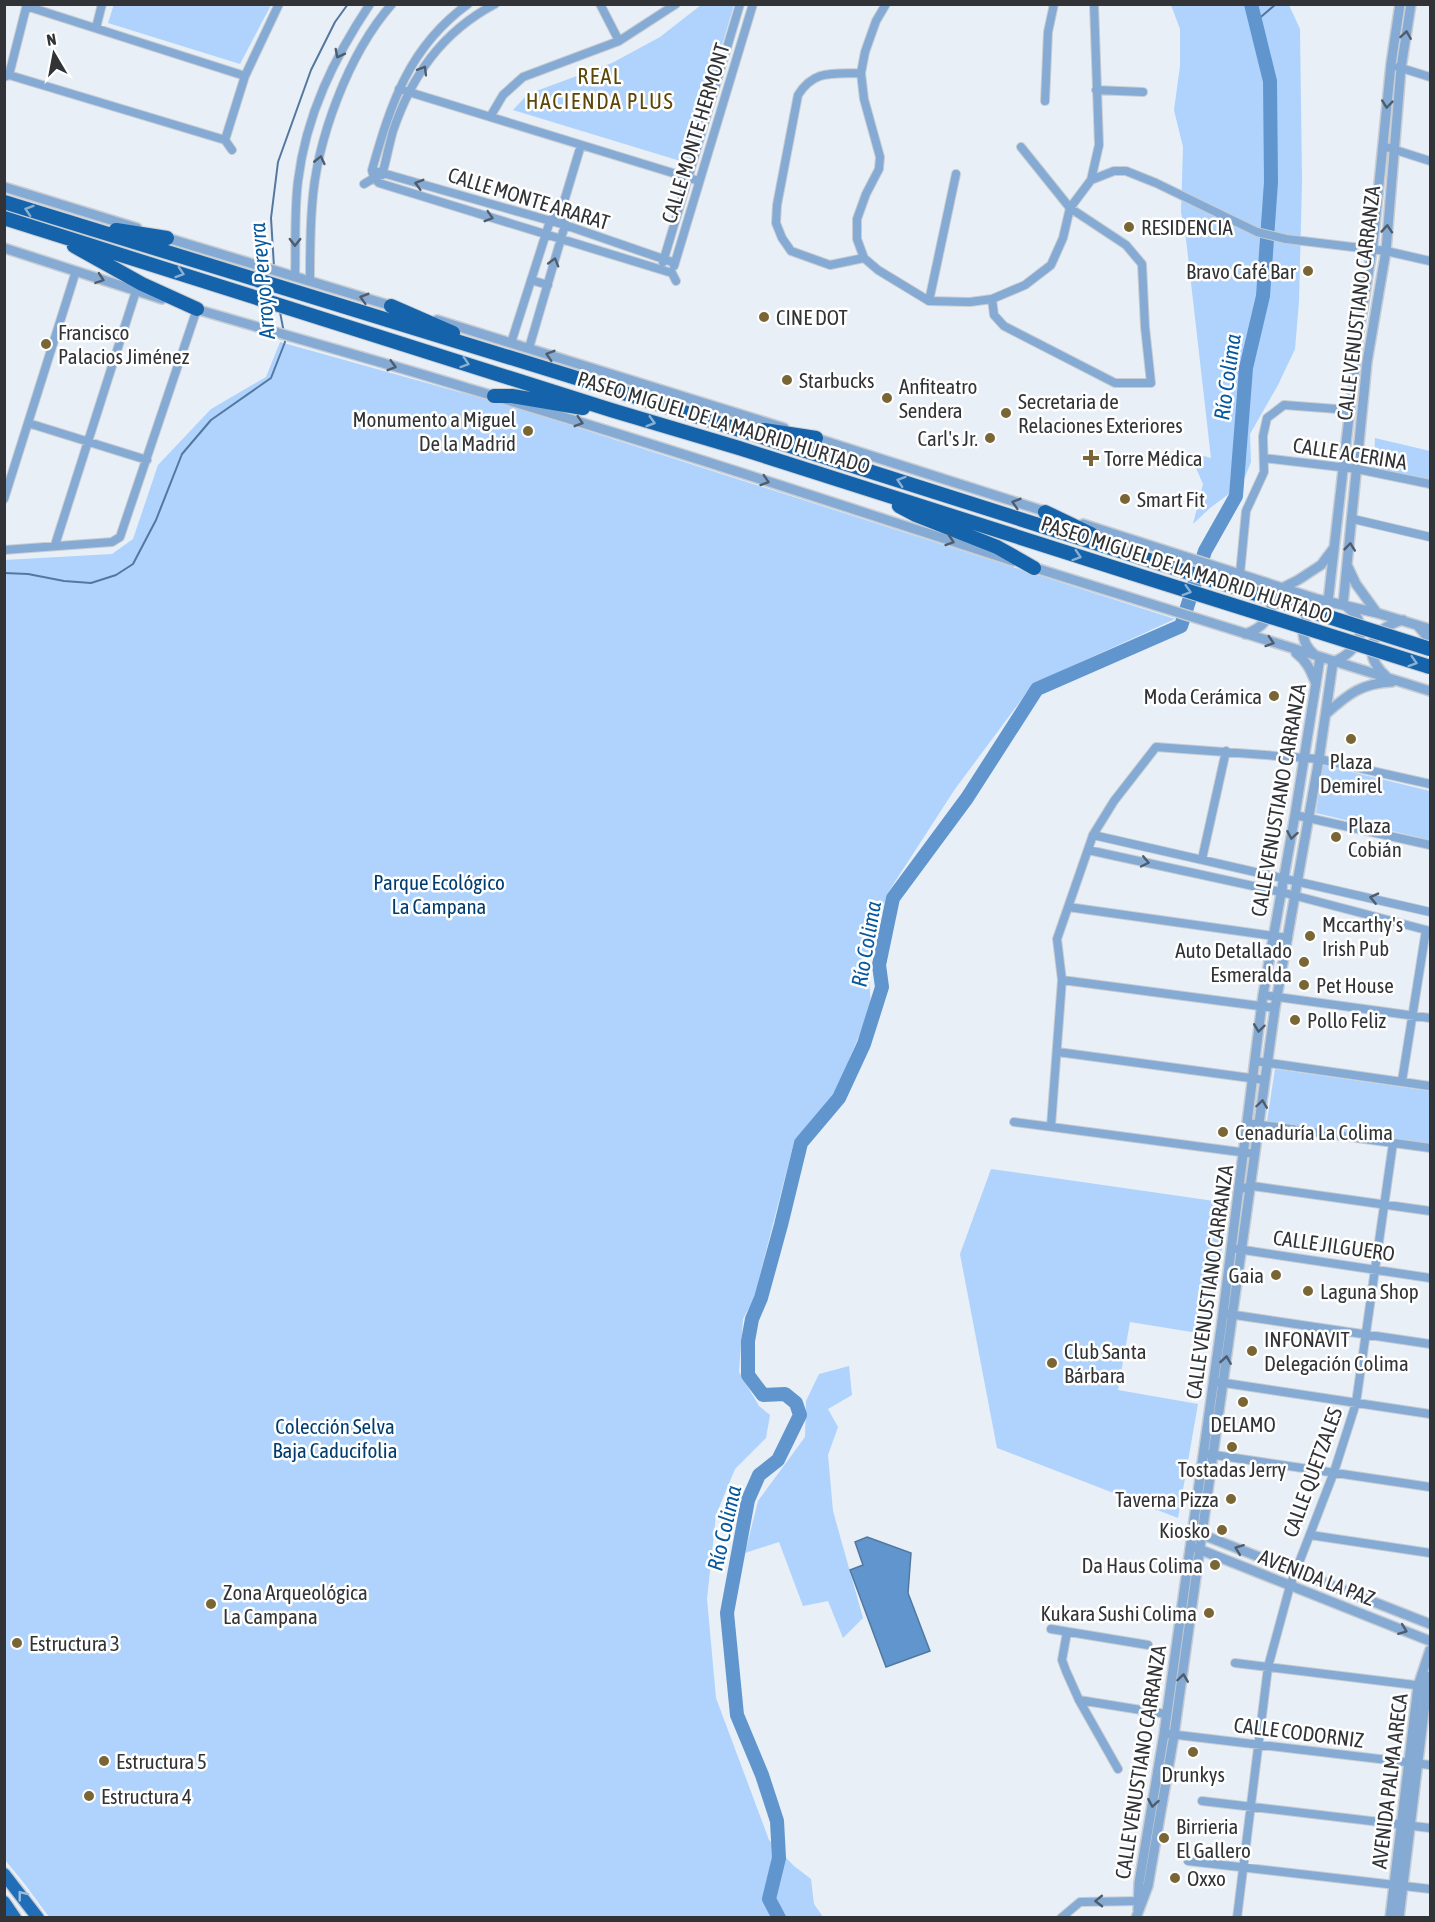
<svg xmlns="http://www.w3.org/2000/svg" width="1435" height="1922" viewBox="0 0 1435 1922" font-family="'Asap Condensed',sans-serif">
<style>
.green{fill:#afd3fc}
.water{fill:#6195ce;stroke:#5378a0;stroke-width:1.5}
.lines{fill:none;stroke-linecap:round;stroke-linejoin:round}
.stream{stroke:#5378a0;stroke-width:2}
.river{stroke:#6195ce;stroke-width:14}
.minor-casing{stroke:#c7cdd3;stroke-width:10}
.tertiary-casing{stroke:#c7cdd3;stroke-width:12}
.primary-casing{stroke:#c7cdd3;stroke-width:15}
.trunk-casing{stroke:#c7cdd3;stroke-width:16}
.minor{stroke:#85aad4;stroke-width:8}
.tertiary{stroke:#85aad4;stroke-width:9}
.primary{stroke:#206eb8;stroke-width:12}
.trunk{stroke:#1563aa;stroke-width:14}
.trunk-bridge-casing{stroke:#c7cdd3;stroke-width:16;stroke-linecap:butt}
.trunk-bridge{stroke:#1563aa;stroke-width:14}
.oneway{stroke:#4e5d6d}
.oneway2{stroke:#8ab1d4}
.oneway3{stroke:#9bbedf}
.poi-dot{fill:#7a6635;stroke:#fff;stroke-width:2}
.labels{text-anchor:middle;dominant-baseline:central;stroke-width:5;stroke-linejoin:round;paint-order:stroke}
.street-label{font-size:21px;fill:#313336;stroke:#fff}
.poi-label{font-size:21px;fill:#313336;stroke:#fff;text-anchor:start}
.park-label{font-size:21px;fill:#003c70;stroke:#fff}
.neighbourhood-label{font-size:22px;letter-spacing:1.5px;fill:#5c4707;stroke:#fff}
.water-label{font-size:22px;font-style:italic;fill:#06599e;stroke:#fff}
</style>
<rect width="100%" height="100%" fill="#e8eff6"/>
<!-- green -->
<path class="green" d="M114 4H271V5L240 64 108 23Z
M701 5H734L687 163 513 110 528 94 612 63 660 37Z
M1171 5H1289L1300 29 1302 181 1299 301 1295 349 1278 385 1250 434 1251 462 1245 477 1230 493 1210 508 1193 524 1203 484 1189 452 1211 458 1186 239 1181 212 1183 147 1174 110 1180 66V29Z
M280 342 513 407 1175 619 1033 684 955 789 887 894 868 961 871 1008 830 1104 794 1142 754 1298 743 1319 739 1372 759 1406 770 1415 766 1438 735 1469 716 1515 707 1599 716 1698 769 1840 794 1866 811 1879 814 1904 823 1917H49L24 1883 5 1860 4 560 112 554 133 539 158 465 211 409 266 377Z
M1375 438 1430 451V481L1374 469Z
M1323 765 1430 791V840L1316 813Z
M1275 1069 1430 1091V1144L1267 1121Z
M991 1169 1228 1203 1210 1335 1130 1322 1118 1390 1198 1404 1178 1518 997 1448 960 1254Z
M849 1366 852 1395 828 1409 838 1427 828 1455 833 1511 863 1618 843 1638 828 1601 803 1606 779 1542 745 1553 758 1501 805 1437 806 1401 819 1374Z"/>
<!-- water -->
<path class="water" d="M867 1537 911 1553 908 1593 930 1651 886 1667 850 1570 863 1565 855 1542Z"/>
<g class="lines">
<!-- stream -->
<path class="stream" d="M1255 22 1276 4
M274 267 271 218 278 162 311 70 335 22 348 4
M280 312 284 333
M4 573 28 574 64 581 91 583 116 575 133 564 156 520 182 454 211 420 271 378 285 342V338"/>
<!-- river -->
<path class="river" d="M779 1918 769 1899 779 1858 777 1821 762 1775 737 1715 727 1613 748 1500 759 1475 778 1460 800 1415 796 1403 785 1394 763 1395 748 1375V1341L752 1319 761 1298 781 1225 801 1143 839 1098 864 1044 882 987 879 965 893 898 967 798 1037 689 1181 626 1205 551 1236 496 1246 368 1263 296 1271 182 1270 81 1251 4"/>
<!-- minor casing -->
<g class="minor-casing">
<path id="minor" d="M600 4 619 41
M886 4 876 21 865 52 861 73 864 99 880 157 879 169 866 194 857 219V239L864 258 878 270 929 301 970 302 992 299 1025 285 1051 265 1063 238 1070 208 1091 180 1099 145 1094 4
M26 6 245 76
M96 28 102 4
M1398 67 1430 77
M861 73C833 74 814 69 798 95L777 205 776 223 782 238 791 251 830 265 864 258
M9 75 225 140
M4 77 9 75 27 4
M399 89 699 181
M1096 90 1143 92
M1045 101 1048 32 1054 4
M490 117 503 95 523 77 619 41 676 4
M225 140 245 76 279 4
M225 140 232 150
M1383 146 1430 161
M372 170 565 225 675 263
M373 174 372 170C391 103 409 47 468 4
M382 175C386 161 389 145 393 131 412 75 442 32 495 4
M374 178 379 183 672 273
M1091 180 1114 171H1126L1156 183 1257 232 1286 239 1386 251 1430 261
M364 184 374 178
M663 262 740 4
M674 266 753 4
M672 273 676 281
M295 277C296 245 294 213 298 181 306 115 334 58 370 4
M531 280 548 285
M310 281C310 256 310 232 312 207 316 141 348 54 392 4
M992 299 994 315 1004 326 1115 383H1151L1145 327 1142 264 1126 245 1070 208 1021 147
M929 301 956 174
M511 343 550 221 563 205
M529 348 565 225 563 205 581 145
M28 423 147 460
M1264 458 1357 469 1430 484
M4 499 76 271
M1353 519 1430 537
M55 545 136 291
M4 550 112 542 120 537 197 309
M1240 574 1246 511 1264 472 1263 436 1267 418 1284 405 1350 410
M1295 815 1430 845
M1093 835 1430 912
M1088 850 1281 892 1430 931
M1202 859 1226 751
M1068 907 1288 938
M1062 980 1275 1008
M1263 995 1430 1018
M1058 1052 1265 1080
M1255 1061 1430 1086
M1402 1081 1426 930
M1014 1122 1255 1154
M1247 1123 1430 1148
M1051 1126 1062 980 1057 939 1093 835 1114 801 1156 747 1319 759 1430 784
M1240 1189 1252 1186 1430 1211
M1237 1249 1430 1278
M1228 1314 1430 1344
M1218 1382 1430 1414
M1208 1454 1430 1487
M1310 1535 1430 1553
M1051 1629 1148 1645
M1067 1632 1062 1660 1066 1671 1079 1700 1118 1769
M1235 1663 1423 1686
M1079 1700 1166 1714
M1169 1734 1430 1765
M1202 1801 1430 1828
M1188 1861 1430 1889
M1061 1918 1080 1902 1142 1901
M1237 1918 1268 1667 1290 1586 1334 1472 1356 1403 1393 1143"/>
</g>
<!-- tertiary casing -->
<g class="tertiary-casing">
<path id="tertiary" d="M4 187 137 228
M164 237 395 307
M4 248 162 299
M192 308C284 335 376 360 467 388 650 442 831 502 1013 561
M437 320 784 428
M812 437 1050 513
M1083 524 1317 599 1377 613 1430 629
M1029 566 1430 691
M1348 567 1356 584 1377 613
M1282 588 1298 580 1321 565 1333 549
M1328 602 1358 338 1373 244 1391 64 1400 4
M1343 605 1367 362 1386 251 1401 68 1411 4
M1315 608C1299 621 1299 642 1315 655
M1418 626 1430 640
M1245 634C1263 628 1274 616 1271 596
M1296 653C1307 661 1311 671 1316 684
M1333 662C1358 652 1373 626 1347 607
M1387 677C1360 653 1371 629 1403 620
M1326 714C1348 694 1362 683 1392 682
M1198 1533 1430 1624
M1196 1548 1430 1641
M1138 1910 1139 1883 1164 1734 1223 1314 1263 995 1295 815 1320 658
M1136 1918 1148 1886 1174 1735 1275 1008 1319 759 1333 662
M1390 1918 1418 1686 1430 1650
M1399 1918 1427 1687 1430 1676"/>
</g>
<!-- primary casing -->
<g class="primary-casing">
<path id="primary" d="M4 1874 38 1918
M4 1902 15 1918"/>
</g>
<!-- trunk casing -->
<g class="trunk-casing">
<path id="trunk" d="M4 202 570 376 1136 556
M4 218 611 410 739 448 1131 573
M116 230 167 238
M74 246 142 284 197 309
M391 306 453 333
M494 396H512L583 408
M764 430 816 438
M899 506 916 515 997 547 1034 568
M1045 512 1091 534"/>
</g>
<!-- minor -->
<use href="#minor" class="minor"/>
<!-- tertiary -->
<use href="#tertiary" class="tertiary"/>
<!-- primary -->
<use href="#primary" class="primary"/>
<!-- trunk -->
<use href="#trunk" class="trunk"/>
<!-- trunk-bridge casing -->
<g class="trunk-bridge-casing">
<path id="trunk-bridge" d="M1136 556 1430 649
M1131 573 1430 667"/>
</g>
<!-- trunk-bridge -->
<use href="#trunk-bridge" class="trunk-bridge"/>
</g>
<!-- one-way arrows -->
<defs><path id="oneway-chevron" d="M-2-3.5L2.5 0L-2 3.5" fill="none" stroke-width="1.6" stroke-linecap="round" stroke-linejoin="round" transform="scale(1.5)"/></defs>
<g class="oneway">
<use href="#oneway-chevron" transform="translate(1406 35) rotate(-81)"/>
<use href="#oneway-chevron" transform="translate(339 54) rotate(117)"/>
<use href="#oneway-chevron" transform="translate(423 70) rotate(-59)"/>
<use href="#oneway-chevron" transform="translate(1387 104) rotate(96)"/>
<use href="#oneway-chevron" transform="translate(320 160) rotate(-77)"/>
<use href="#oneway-chevron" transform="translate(419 184) rotate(-164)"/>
<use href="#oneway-chevron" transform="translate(489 217) rotate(17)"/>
<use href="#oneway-chevron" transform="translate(1387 229) rotate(-86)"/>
<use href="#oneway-chevron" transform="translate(295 242) rotate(91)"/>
<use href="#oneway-chevron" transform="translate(554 262) rotate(-74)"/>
<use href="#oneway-chevron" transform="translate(100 279) rotate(19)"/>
<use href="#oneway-chevron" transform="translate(364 298) rotate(-164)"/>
<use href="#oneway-chevron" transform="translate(550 355) rotate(-163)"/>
<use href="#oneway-chevron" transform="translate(392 366) rotate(16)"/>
<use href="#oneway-chevron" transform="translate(579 422) rotate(17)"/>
<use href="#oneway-chevron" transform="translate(765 481) rotate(18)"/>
<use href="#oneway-chevron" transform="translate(1016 503) rotate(-163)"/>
<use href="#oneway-chevron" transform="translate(950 541) rotate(18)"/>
<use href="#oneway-chevron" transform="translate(1350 547) rotate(-84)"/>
<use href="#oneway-chevron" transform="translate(1270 642) rotate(18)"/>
<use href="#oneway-chevron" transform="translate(1292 835) rotate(100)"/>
<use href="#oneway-chevron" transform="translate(1145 862) rotate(12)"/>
<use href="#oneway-chevron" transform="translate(1374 898) rotate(-167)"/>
<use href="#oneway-chevron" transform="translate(1259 1028) rotate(97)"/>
<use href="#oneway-chevron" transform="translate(1262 1104) rotate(-82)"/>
<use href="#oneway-chevron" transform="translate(1226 1360) rotate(-81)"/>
<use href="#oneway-chevron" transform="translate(1239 1549) rotate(-159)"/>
<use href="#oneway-chevron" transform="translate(1403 1630) rotate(21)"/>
<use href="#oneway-chevron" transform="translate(1183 1678) rotate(-82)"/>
<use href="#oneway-chevron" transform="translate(1153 1803) rotate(100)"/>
<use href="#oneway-chevron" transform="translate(1099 1901) rotate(179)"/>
</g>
<g class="oneway2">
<use href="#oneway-chevron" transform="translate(29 210) rotate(-162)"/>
<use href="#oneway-chevron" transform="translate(180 273) rotate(18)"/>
<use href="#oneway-chevron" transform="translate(465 363) rotate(18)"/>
<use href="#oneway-chevron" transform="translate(651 422) rotate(16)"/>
<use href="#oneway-chevron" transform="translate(901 481) rotate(-162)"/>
<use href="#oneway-chevron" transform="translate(1077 556) rotate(18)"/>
<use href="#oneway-chevron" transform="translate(1187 591) rotate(17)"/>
<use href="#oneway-chevron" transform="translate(1413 662) rotate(17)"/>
</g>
<use class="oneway3" href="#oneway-chevron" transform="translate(22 1895) rotate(-128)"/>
<!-- markers -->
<g class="poi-dot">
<circle cx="1129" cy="227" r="6"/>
<circle cx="1308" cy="271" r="6"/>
<circle cx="764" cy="317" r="6"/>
<circle cx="46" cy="344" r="6"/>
<circle cx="787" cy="380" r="6"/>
<circle cx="887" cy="398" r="6"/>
<circle cx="1006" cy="413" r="6"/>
<circle cx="528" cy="431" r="6"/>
<circle cx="990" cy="438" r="6"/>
<path d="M1088 449h6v6h6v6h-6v6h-6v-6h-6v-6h6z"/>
<circle cx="1125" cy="499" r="6"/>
<circle cx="1274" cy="696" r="6"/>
<circle cx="1351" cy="739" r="6"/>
<circle cx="1336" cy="837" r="6"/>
<circle cx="1310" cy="936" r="6"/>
<circle cx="1304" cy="962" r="6"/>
<circle cx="1304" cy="985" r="6"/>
<circle cx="1295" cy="1020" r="6"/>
<circle cx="1223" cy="1132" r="6"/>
<circle cx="1276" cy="1275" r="6"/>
<circle cx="1308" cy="1291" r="6"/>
<circle cx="1252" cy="1351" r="6"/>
<circle cx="1052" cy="1363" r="6"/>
<circle cx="1243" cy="1402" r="6"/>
<circle cx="1232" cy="1447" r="6"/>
<circle cx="1231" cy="1499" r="6"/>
<circle cx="1222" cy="1530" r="6"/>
<circle cx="1215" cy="1565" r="6"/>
<circle cx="211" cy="1604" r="6"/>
<circle cx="1209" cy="1613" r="6"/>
<circle cx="17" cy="1643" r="6"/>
<circle cx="1193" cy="1752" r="6"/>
<circle cx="104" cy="1761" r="6"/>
<circle cx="89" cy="1796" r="6"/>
<circle cx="1164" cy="1838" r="6"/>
<circle cx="1175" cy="1878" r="6"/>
</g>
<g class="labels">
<!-- street labels -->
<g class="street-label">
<text transform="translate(695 133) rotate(-73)">CALLE MONTE HERMONT</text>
<text transform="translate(529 198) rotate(17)">CALLE MONTE ARARAT</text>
<text transform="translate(1358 303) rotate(-83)">CALLE VENUSTIANO CARRANZA</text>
<text transform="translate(724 422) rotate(17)">PASEO MIGUEL DE LA MADRID HURTADO</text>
<text transform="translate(1350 453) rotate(9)">CALLE ACERINA</text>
<text transform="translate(1187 569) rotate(18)">PASEO MIGUEL DE LA MADRID HURTADO</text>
<text transform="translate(1278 800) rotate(-80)">CALLE VENUSTIANO CARRANZA</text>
<text transform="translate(1334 1245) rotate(8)">CALLE JILGUERO</text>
<text transform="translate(1209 1282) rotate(-82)">CALLE VENUSTIANO CARRANZA</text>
<text transform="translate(1312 1472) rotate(-70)">CALLE QUETZALES</text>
<text transform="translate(1317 1577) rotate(21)">AVENIDA LA PAZ</text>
<text transform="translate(1299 1732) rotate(7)">CALLE CODORNIZ</text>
<text transform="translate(1140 1762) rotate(-81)">CALLE VENUSTIANO CARRANZA</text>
<text transform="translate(1389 1781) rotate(-83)">AVENIDA PALMA ARECA</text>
</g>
<!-- poi labels -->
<g class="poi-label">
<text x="1141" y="227">RESIDENCIA</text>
<text x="1296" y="271" text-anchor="end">Bravo Café Bar</text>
<text x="776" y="317">CINE DOT</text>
<text x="58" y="332">Francisco<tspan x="58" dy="24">Palacios Jiménez</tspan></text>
<text x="799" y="380">Starbucks</text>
<text x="899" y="386">Anfiteatro<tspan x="899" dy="24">Sendera</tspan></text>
<text x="1018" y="401">Secretaria de<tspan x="1018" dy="24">Relaciones Exteriores</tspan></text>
<text x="516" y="419" text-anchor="end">Monumento a Miguel<tspan x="516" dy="24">De la Madrid</tspan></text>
<text x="978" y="438" text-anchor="end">Carl's Jr.</text>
<text x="1104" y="458">Torre Médica</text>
<text x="1137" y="499">Smart Fit</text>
<text x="1262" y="696" text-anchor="end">Moda Cerámica</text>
<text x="1351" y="761" text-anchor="middle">Plaza<tspan x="1351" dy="24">Demirel</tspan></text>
<text x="1348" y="825">Plaza<tspan x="1348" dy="24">Cobián</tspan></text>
<text x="1322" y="924">Mccarthy's<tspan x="1322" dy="24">Irish Pub</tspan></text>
<text x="1292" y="950" text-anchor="end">Auto Detallado<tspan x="1292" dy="24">Esmeralda</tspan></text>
<text x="1316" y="985">Pet House</text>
<text x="1307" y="1020">Pollo Feliz</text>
<text x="1235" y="1132">Cenaduría La Colima</text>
<text x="1264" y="1275" text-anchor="end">Gaia</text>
<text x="1320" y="1291">Laguna Shop</text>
<text x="1264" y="1339">INFONAVIT<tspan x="1264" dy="24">Delegación Colima</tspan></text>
<text x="1064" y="1351">Club Santa<tspan x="1064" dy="24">Bárbara</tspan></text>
<text x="1243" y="1424" text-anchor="middle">DELAMO</text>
<text x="1232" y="1469" text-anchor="middle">Tostadas Jerry</text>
<text x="1219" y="1499" text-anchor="end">Taverna Pizza</text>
<text x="1210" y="1530" text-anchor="end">Kiosko</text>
<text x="1203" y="1565" text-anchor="end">Da Haus Colima</text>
<text x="223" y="1592">Zona Arqueológica<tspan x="223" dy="24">La Campana</tspan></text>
<text x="1197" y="1613" text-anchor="end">Kukara Sushi Colima</text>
<text x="29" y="1643">Estructura 3</text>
<text x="116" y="1761">Estructura 5</text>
<text x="1193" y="1774" text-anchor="middle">Drunkys</text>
<text x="101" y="1796">Estructura 4</text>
<text x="1176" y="1826">Birrieria<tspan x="1176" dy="24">El Gallero</tspan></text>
<text x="1187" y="1878">Oxxo</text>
</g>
<!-- park labels -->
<g class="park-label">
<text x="439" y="882">Parque Ecológico<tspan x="439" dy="24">La Campana</tspan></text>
<text x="335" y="1426">Colección Selva<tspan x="335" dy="24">Baja Caducifolia</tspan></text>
</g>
<!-- neighbourhood labels -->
<g class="neighbourhood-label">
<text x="600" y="76">REAL<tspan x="600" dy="25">HACIENDA PLUS</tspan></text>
</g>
<!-- water labels -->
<g class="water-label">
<text transform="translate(262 281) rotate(-95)">Arroyo Pereyra</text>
<text transform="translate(1227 377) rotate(-82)">Río Colima</text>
<text transform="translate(866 944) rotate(-80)">Río Colima</text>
<text transform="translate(724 1528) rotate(-77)">Río Colima</text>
</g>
</g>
<!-- border -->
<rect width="1435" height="1922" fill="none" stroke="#313336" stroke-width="12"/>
<!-- north arrow -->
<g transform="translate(54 54) rotate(350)" stroke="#ffffff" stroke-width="4.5" paint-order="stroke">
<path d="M0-4.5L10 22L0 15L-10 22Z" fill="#313336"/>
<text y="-9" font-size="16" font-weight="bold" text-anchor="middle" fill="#313336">N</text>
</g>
</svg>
